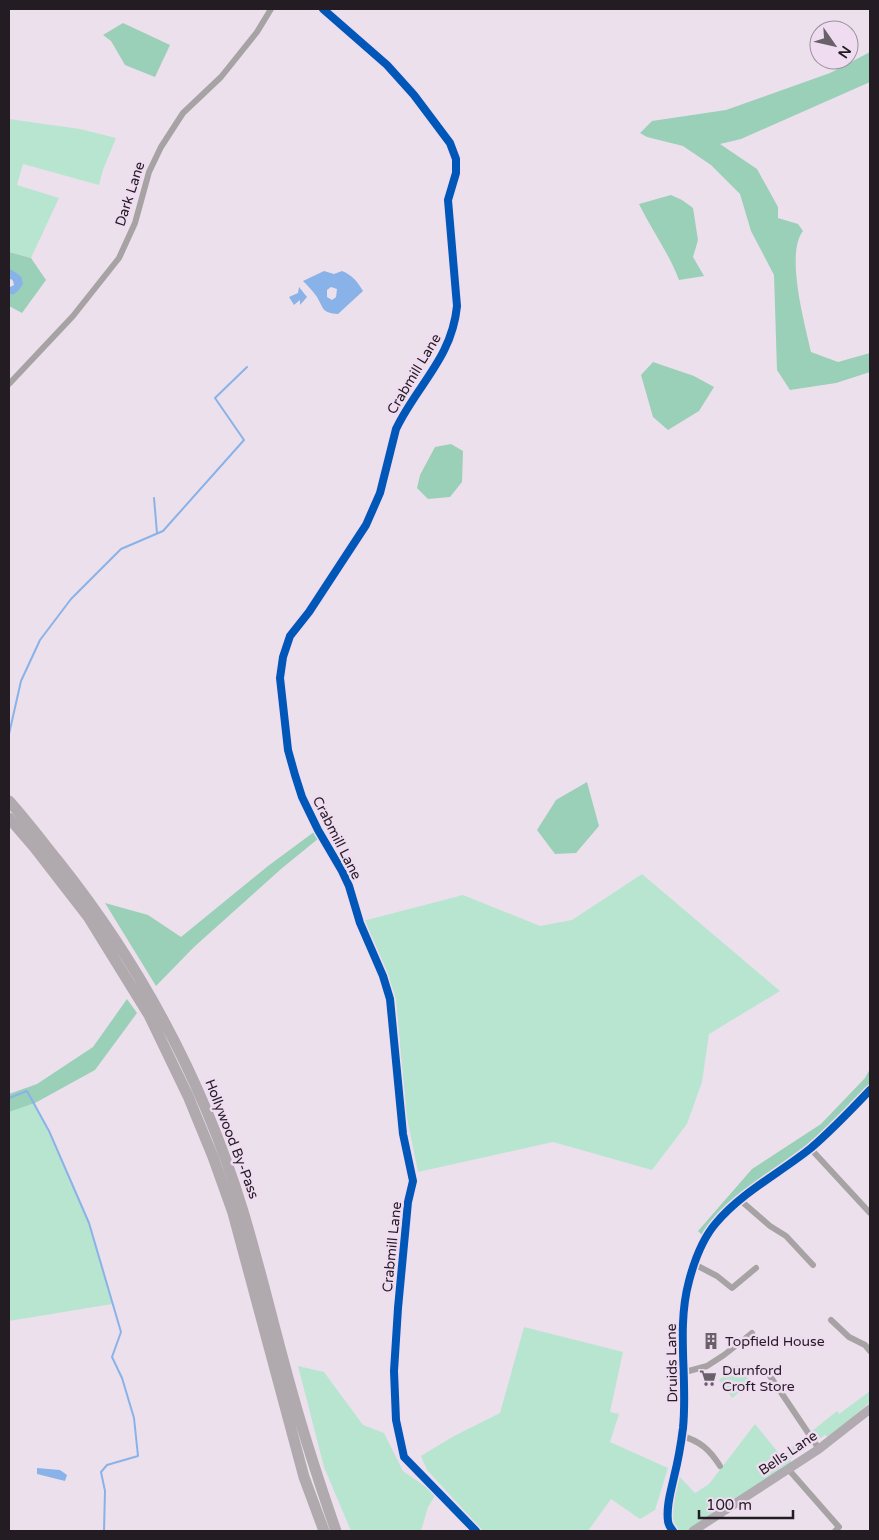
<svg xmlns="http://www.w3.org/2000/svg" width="879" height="1540" viewBox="0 0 879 1540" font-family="'Varela Round',sans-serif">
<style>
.green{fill:#b8e5d0}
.forest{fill:#9acfb8}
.water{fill:#89b3e8;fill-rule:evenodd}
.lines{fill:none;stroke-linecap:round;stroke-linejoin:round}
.stream{stroke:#89b3e8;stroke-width:2}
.street{stroke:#a7a2a4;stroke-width:6}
.secondary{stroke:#b1aab0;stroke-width:9}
.highway{stroke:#b0a9ae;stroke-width:11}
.cycleway-casing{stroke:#f0dcf0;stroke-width:11}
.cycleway{stroke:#0057b8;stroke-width:8}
.labels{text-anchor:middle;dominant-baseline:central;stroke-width:5;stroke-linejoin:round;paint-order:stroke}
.street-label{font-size:14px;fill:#231c23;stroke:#f0dcf0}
.poi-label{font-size:14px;fill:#231c23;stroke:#f0dcf0;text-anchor:start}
</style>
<rect width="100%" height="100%" fill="#ece0ec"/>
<!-- green -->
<path class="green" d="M9 119 80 129 116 138 103 170 99 185 23 164 17 185 59 198 31 258 9 252Z
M642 874 780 991 709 1034 702 1082 687 1124 652 1170 553 1142 418 1172 406 1113 396 1000 388 976 363 921 463 895 540 926 572 920Z
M35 1103 89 1223 112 1304 9 1321V1112Z
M524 1327 623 1352 610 1412 619 1414 610 1442 668 1468 655 1510 640 1519 611 1499 588 1531H483L427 1470 421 1456 454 1436 500 1413Z
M737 1365 751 1383 732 1398 719 1380Z
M298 1366 324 1372 363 1425 384 1433 403 1471 436 1494 428 1507 421 1531H351L324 1467Z
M870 1391V1402L829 1438 825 1435 790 1459 792 1464 687 1531C683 1531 678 1533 675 1529 668 1518 676 1488 678 1475L695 1493 709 1484 755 1424 781 1456 837 1411 839 1414Z"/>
<!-- forest -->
<path class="forest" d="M123 23 170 45 155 77 125 65 111 41 103 35Z
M870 52V82L741 139 720 144 757 169 778 207V218L798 224 803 231C785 254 805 324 811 352L838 362 870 353V372L836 383 790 390 777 370 774 275 751 231 740 194 711 165 683 146 647 137 640 133 652 121 726 110 830 73Z
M671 195 682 200 693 208 698 240 693 257 704 276 679 280C669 253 652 231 639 204Z
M9 252 31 258 46 280 22 313 9 306V294L13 295 21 276 9 270Z
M653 362 694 376 714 387 699 411 668 430 653 417 641 375Z
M451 444 463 451 462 482 450 497 428 499 417 488 420 475 435 447Z
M587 782 599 826 576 853 555 854 537 830 556 800Z
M314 832 319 838 281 869 194 947 156 986 105 903 148 915 181 937 268 866Z
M127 999 137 1013 95 1070 35 1103 9 1112V1094L37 1084 93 1047Z
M870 1069V1085L836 1123 734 1200 703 1236 698 1231 752 1169 821 1124 865 1078Z"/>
<!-- water -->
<path class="water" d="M10 269 21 276 23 284 18 291 13 295 9 294V285L10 287 14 285 13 281 11 279 9 280V270Z
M324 271 334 274 342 271C352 275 357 281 363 291L338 314C322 313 324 309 317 297 313 291 308 286 303 281ZM331 287 337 289 336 297 332 300 327 297V290Z
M299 287 307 297 300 305V300L294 305 289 297 298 293Z
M37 1468 60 1470 67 1475 65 1481 37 1474Z"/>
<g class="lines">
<!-- stream -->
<path class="stream" d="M154 498 157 533
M9 734 21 681 40 640 71 599 121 549 163 531 244 440 215 398 247 367
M9 1097V1098L27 1091 49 1131 89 1223 121 1332 112 1357 122 1378 134 1418 138 1456 107 1465 101 1472 105 1491 104 1531"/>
<!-- street -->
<path class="street" d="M323 9 387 65 414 95 450 143 456 159V173L448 200 457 306C452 358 417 385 396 429L380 493 366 525 309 612 290 636 283 657 280 678 288 750 295 775 302 797 318 830 342 871 349 886 360 923 383 976 390 999 403 1134 413 1181 408 1202 405 1234 398 1308 394 1371 396 1420 404 1457 476 1531
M9 384 73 316 119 258 135 223 149 172 161 147 183 113 221 77 257 32 271 9
M810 1148 870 1213
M740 1200 770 1226 786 1236 813 1265
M694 1264 717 1276 732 1288 756 1268
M831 1320 849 1337 865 1345 870 1351
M685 1372 707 1366 724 1355 752 1333
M770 1376 819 1449
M682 1436C700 1441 710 1450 720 1466
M789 1470 839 1527 835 1531
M673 1531C671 1528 668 1525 668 1521 666 1506 671 1491 674 1477 678 1461 681 1444 683 1428 688 1379 676 1329 689 1281 694 1262 703 1238 716 1223 742 1192 780 1173 811 1148 832 1130 851 1110 870 1090"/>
<!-- secondary -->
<path class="secondary" d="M693 1531 819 1449 870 1409"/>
<!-- highway -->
<path class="highway" d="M9 801C26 820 42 841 58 861 141 965 204 1084 243 1211 261 1271 275 1332 292 1392 305 1439 320 1485 336 1531
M9 818 34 847 89 918 149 1015 188 1096 213 1157 233 1213 304 1477 324 1531"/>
<!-- cycleway casing -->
<g class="cycleway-casing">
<path id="cycleway" d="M323 9 387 65 414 95 450 143 456 159V173L448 200 457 306C452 358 417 385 396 429L380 493 366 525 309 612 290 636 283 657 280 678 288 750 295 775 302 797 318 830 342 871 349 886 360 923 383 976 390 999 403 1134 413 1181 408 1202 405 1234 398 1308 394 1371 396 1420 404 1457 476 1531
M673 1531C671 1528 668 1525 668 1521 666 1506 671 1491 674 1477 678 1461 681 1444 683 1428 688 1379 676 1329 689 1281 694 1262 703 1238 716 1223 742 1192 780 1173 811 1148 832 1130 851 1110 870 1090"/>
</g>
<!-- cycleway -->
<use href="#cycleway" class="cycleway"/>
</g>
<!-- icons -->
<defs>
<g id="building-bare" transform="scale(1.35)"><path d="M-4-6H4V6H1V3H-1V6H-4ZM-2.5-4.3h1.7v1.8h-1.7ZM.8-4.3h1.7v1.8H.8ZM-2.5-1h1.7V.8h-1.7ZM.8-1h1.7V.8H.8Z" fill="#696169" stroke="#f0dcf0" stroke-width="2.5" paint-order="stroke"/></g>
<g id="supermarket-bare" transform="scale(1.35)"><path d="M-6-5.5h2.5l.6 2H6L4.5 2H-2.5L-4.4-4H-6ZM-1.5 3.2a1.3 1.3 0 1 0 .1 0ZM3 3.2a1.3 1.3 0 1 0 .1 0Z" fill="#696169" stroke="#f0dcf0" stroke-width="2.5" paint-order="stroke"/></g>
</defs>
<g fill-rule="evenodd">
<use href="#building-bare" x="711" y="1341"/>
<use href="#supermarket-bare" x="708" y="1378"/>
</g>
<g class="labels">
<!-- street labels -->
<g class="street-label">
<text transform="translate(130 194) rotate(-72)">Dark Lane</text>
<text transform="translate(414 374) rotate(-59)">Crabmill Lane</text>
<text transform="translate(337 838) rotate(63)">Crabmill Lane</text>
<text transform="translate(232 1139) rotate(69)">Hollywood By-Pass</text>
<text transform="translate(392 1247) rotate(-84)">Crabmill Lane</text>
<text transform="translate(672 1363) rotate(-91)">Druids Lane</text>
<text transform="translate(788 1453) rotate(-34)">Bells Lane</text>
</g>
<!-- poi labels -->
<g class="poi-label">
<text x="725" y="1341">Topfield House</text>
<text x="722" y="1370">Durnford<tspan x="722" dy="16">Croft Store</tspan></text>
</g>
</g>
<!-- border -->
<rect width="879" height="1540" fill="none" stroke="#231c23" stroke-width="20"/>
<!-- north arrow -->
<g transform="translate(834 45) rotate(124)"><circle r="24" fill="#f0dcf0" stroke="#9e8f9e"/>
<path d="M0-4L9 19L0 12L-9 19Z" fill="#696169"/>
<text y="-8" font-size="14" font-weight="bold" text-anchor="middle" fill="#231c23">N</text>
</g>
<!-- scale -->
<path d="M699 1510v8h94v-8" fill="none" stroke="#231c23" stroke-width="2.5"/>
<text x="706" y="1510" font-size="15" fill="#231c23" stroke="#f0dcf0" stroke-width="4" paint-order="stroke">100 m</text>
</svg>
